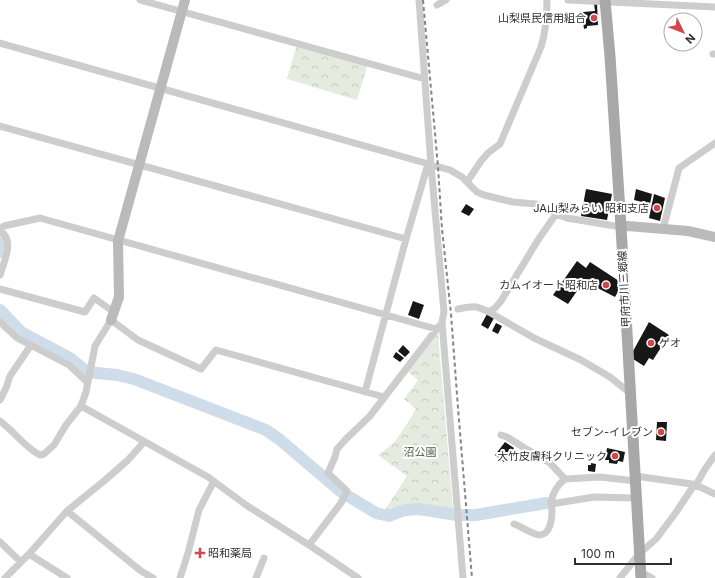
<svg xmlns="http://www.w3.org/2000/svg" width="715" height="578" viewBox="0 0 715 578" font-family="Inter,'Noto Sans JP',sans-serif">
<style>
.forest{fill:url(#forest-crowns)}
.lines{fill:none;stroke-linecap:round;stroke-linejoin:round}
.river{stroke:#cedde9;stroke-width:12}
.building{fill:#171717}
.street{stroke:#cdcdcd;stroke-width:7}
.secondary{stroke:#bababa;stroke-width:10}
.primary{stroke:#a8a8a8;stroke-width:11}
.rail{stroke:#858585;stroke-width:2;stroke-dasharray:4 3;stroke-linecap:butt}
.poi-dot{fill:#d3464a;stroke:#fff;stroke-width:1.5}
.labels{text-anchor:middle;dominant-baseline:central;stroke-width:4;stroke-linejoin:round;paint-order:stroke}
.poi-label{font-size:11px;fill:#303030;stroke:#fff;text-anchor:end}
.street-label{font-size:11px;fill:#303030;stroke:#fff}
.park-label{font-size:11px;fill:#516742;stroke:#fff}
</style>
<defs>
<pattern id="forest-crowns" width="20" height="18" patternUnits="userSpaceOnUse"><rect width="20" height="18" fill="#e5ebdf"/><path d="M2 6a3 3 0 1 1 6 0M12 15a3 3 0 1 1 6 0" fill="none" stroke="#c5cac0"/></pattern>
</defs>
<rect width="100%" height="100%" fill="#fff"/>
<!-- forest -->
<path class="forest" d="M297 44 368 64 357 100 287 79Z
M438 333 453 509 422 504 404 507 390 511 385 510 407 476 378 455 393 444 405 427 416 409 404 399 418 380 408 372Z"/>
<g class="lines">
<!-- river -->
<path class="river" d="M0 237 2 244 0 252
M0 310 21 332 70 358 87 372 117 375 134 379 266 430 279 439 340 491 376 513 389 516 405 510 419 509 457 515H476L546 503"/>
</g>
<!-- building -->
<path class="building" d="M594 3H597L598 25 587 26V28L584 29 583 21 586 20V17L584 18 583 12 595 11Z
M586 189 612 194 607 220 581 216Z
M636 189 652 194 650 204 634 200Z
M654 194 665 198 660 221 649 218Z
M466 204 474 209 469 216 461 212Z
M577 261 586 268 590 262 619 281V290L615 297 584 281 568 304 553 295Z
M413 301 424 305 419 319 408 315Z
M487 314 494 318 488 329 481 325Z
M649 322 669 335 653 360 649 358 644 366 633 359 632 353Z
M496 323 502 326 498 334 492 331Z
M403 345 410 352 405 357 398 351Z
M396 352 404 358 400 362 393 357Z
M657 422H667L666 441 656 440Z
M505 442 514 448 504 462 495 455Z
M607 448 625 452 623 462 618 461 617 464 609 463V460H605Z
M591 463 596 464 595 472 588 471V465H591Z"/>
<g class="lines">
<!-- street -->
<path class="street" d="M140 0 425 79
M419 0 431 165 444 312 442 322 463 578
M568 0 715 7
M437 5 446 0
M0 43 450 170 462 177 477 192 484 195 513 202 536 204 545 208 556 214 567 218 621 227
M713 54H715
M0 126 406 239
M467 182 481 161 488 153 500 144 541 47C546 31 547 16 547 0
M0 229 4 226 40 218 436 329
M663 229 679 168 715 143
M0 231C15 239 4 262 0 275
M0 289 85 312 94 298 114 312
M458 309C473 306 475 305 489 312L495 308 501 301 538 240 556 214
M489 312 534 338 581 360 610 377 630 393
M0 322 17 338 69 365 87 382
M365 392 406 239 428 164
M0 400 6 388 10 376 31 345
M81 406 208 477 246 505 309 545 358 578
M0 421C14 431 24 447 40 455L44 454 54 445 66 425 81 406 86 392 95 346 111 320 138 340 201 369 216 350 384 397
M501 435 507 437 523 447 550 463 565 479 600 477 636 481
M635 476 692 484 700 487 715 494
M696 485 705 469 715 455
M551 504 594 497 636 498
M67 511 141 571 153 578
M514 524C520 526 534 535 540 535 550 534 552 520 552 512 552 508 551 506 551 502 553 492 557 485 565 479
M0 542 21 562
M309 545 341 503 347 491 328 473 335 457 337 449 346 439 370 416 439 326
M29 554 67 578
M641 572 652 578
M5 578 29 554 67 511 104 481 128 460 144 442
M180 578 188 553 199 510 214 481
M256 578 264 558
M620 578 639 554 656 539 677 511 694 485"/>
<!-- secondary -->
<path class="secondary" d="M621 227 628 226 688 231 715 237
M111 320 119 297 118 241 185 0"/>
<!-- primary -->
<path class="primary" d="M605 0 610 56 621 227 641 578"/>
<!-- rail -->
<path class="rail" d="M423 0 438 167 442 229 451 314 458 408 472 578"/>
</g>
<!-- markers -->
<g class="poi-dot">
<circle cx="594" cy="18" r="4"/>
<circle cx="657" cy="208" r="4"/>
<circle cx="606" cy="285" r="4"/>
<circle cx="651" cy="343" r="4"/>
<circle cx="661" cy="432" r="4"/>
<circle cx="615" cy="456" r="4"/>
<path d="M198 547h4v4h4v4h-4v4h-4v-4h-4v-4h4z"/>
</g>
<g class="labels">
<!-- poi labels -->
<g class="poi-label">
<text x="586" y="18">山梨県民信用組合</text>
<text x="649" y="208">JA山梨みらい 昭和支店</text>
<text x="598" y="285">カムイオート昭和店</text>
<text x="659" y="343" text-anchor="start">ゲオ</text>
<text x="653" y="432">セブン-イレブン</text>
<text x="607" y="456">大竹皮膚科クリニック</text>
<text x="208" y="553" text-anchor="start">昭和薬局</text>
</g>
<!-- street labels -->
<g class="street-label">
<text transform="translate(624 289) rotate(-93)">甲府市川三郷線</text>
</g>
<!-- park labels -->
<g class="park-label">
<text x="420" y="452">沼公園</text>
</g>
</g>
<!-- north arrow -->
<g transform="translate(683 32) rotate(133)"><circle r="19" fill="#ffffff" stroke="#acacac"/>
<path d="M0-3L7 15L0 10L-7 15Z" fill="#d3464a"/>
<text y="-6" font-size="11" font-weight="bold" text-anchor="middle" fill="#303030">N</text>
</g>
<!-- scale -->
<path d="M575 558v6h96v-6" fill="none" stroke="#303030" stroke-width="2"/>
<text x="581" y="558" font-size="12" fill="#303030" stroke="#ffffff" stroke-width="3" paint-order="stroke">100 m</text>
</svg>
